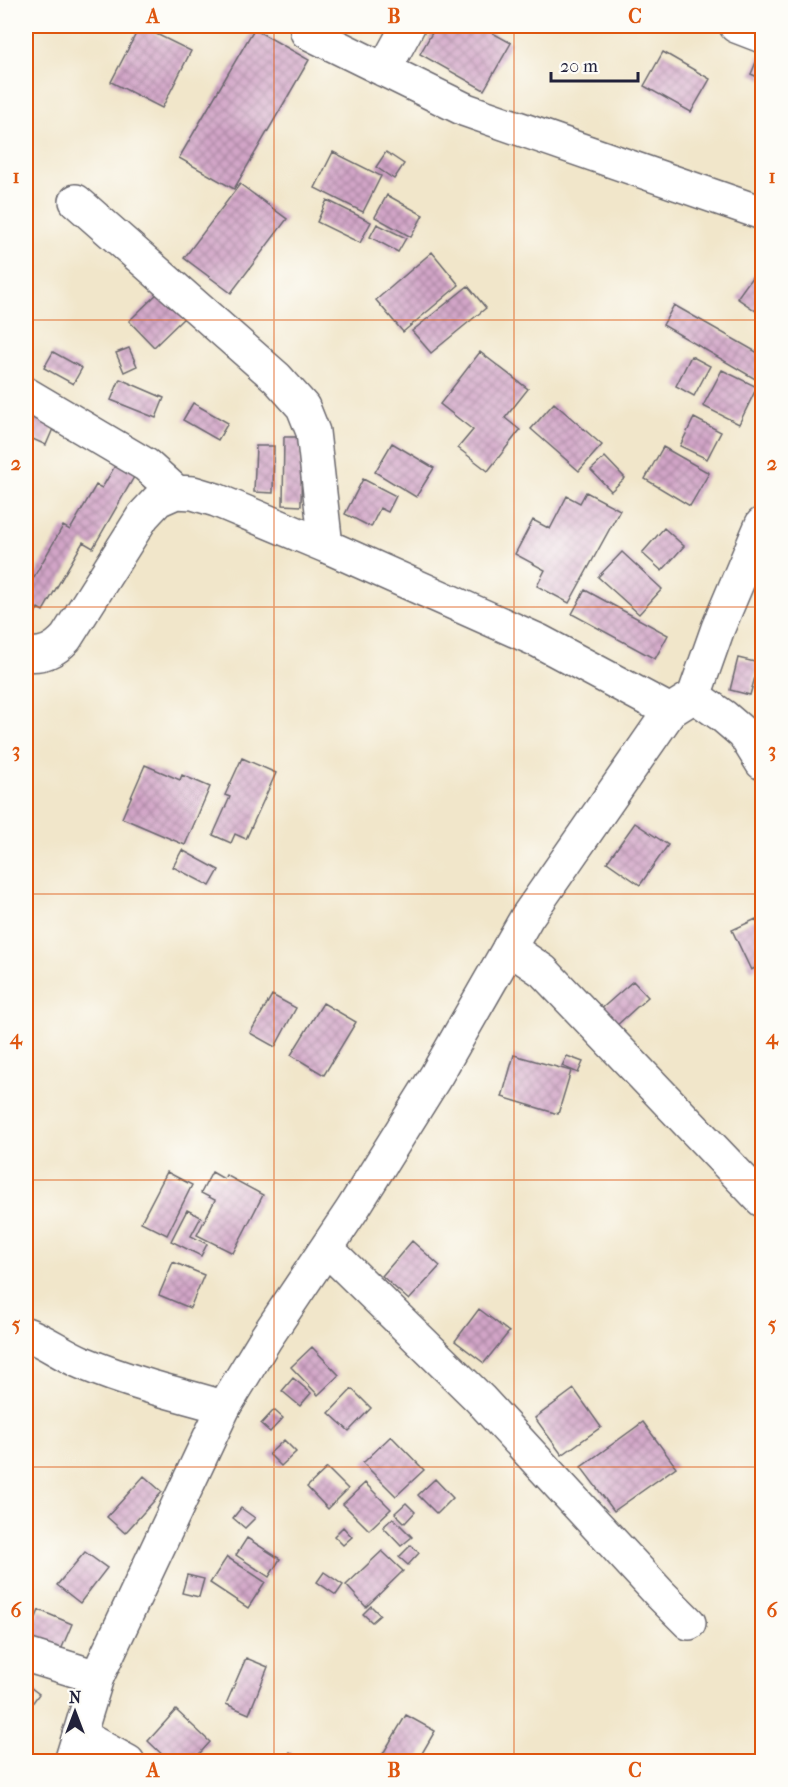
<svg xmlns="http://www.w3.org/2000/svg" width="788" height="1787" viewBox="0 0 788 1787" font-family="'IM FELL French Canon',serif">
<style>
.building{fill:url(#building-cross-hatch)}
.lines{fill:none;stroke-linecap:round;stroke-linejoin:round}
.street-casing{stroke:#6a676d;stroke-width:36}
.secondary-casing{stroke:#6a676d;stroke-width:36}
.street{stroke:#fff;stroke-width:33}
.secondary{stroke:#fff;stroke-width:33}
.grid{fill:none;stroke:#de560e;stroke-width:1.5;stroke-opacity:0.55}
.neatline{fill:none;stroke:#de560e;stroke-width:2}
.grid-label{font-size:20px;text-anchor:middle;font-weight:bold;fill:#de560e}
</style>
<defs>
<pattern id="building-cross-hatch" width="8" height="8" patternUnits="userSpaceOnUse" patternTransform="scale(1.5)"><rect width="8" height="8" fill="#d2a5c7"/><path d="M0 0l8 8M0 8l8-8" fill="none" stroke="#aa86a3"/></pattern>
</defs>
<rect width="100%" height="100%" fill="#fdfcf7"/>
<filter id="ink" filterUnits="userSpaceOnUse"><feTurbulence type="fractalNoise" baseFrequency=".0167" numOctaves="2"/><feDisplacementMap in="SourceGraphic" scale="12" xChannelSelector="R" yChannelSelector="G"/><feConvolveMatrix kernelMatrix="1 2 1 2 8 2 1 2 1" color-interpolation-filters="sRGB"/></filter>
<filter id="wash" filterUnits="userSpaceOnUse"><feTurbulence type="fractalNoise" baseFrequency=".008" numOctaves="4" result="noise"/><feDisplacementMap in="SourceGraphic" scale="24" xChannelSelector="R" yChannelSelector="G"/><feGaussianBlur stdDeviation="1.35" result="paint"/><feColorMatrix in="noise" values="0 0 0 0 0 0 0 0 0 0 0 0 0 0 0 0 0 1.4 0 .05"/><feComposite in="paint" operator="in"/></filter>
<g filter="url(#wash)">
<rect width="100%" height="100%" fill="#f1e6ca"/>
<g id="blocks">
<!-- building -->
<path class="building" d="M140 26 191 51 162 108 111 82Z
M436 26H480L511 43 484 90 420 54Z
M254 29 309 60 234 189 179 158Z
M663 52 710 79 691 112 644 86Z
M759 55 762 57V79L751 74Z
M333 152 381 176 363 212 315 188Z
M386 152 404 164 394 179 376 167Z
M240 184 287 219 231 293 184 258Z
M387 195 423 215 411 237 375 217Z
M327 200 371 222 360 243 317 222Z
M377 224 406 238 398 252 370 237Z
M432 252 459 285 403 332 376 300Z
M755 273 762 278V315L737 298Z
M468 286 486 308 431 353 412 331Z
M160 291 186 316 154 347 129 321Z
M674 305 758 353 762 346V383L663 325Z
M129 348 137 366 124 372 116 353Z
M53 352 82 368 73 384 44 368Z
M480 352 528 389 505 418 520 430 488 471 458 448 473 430 440 404Z
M691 356 710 366 694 396 676 386Z
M722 370 757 387 739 424 703 406Z
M120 379 164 398 156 418 111 400Z
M193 403 228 423 218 440 183 420Z
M554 403 602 445 579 471 531 429Z
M26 404 58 417 46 445 26 436Z
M694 418 721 432 707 459 680 446Z
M284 437H302L301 506 283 505Z
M392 443 434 468 416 497 375 472Z
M256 446H274L273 493 254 492Z
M663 447 709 473 690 506 645 479Z
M605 457 625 478 611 491 591 470Z
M119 459 138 470 93 548 83 542 43 611 38 608 31 620 26 616V591L63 526 70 530 96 485 102 488Z
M363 479 396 496 388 512 380 508 371 527 345 514Z
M586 492 620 510 569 603 537 586 545 570 515 554 533 520 550 529 567 496 580 503Z
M664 528 684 546 662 571 642 553Z
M622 552 662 589 639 614 598 577Z
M585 590 668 635 655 659 572 614Z
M738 658 759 663 750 695 730 690Z
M242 758 276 773 246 839 235 834 231 843 213 835 230 797 225 795Z
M145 765 180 780 182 775 210 787 185 845 122 818Z
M635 823 668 845 640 885 607 862Z
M182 850 219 870 210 886 173 867Z
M756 919 762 933V965L751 970 732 930Z
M633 981 648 997 615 1027 600 1010Z
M272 995 296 1008 275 1047 250 1033Z
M323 1003 356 1022 324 1075 291 1055Z
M514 1055 571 1071 558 1114 502 1097Z
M567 1056 583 1062 578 1073 562 1066Z
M167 1172 192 1185 167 1235 141 1222Z
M212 1172 224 1179 226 1175 263 1195 233 1253 197 1235 215 1200 201 1193Z
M187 1210 201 1217 191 1236 207 1244 201 1256 171 1241Z
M412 1241 440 1266 409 1300 382 1276Z
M173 1262 204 1275 190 1308 159 1295Z
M479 1309 509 1332 484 1363 455 1341Z
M312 1347 339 1375 318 1395 291 1367Z
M293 1378 311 1393 300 1406 282 1391Z
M352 1389 371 1408 349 1431 329 1413Z
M574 1389 601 1427 562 1455 535 1418Z
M274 1410 283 1418 270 1432 261 1424Z
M643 1422 676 1467 614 1511 581 1467Z
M391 1436 424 1470 396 1496 363 1463Z
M284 1440 296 1452 281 1466 269 1454Z
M327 1468 348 1489 328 1509 307 1487Z
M144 1476 162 1492 125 1533 107 1517Z
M435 1479 453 1498 437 1514 418 1495Z
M365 1483 391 1509 369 1530 343 1504Z
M406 1503 415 1512 405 1523 395 1513Z
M241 1508 255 1518 245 1528 233 1518Z
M393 1518 412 1537 401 1546 383 1527Z
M343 1527 352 1537 343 1545 334 1536Z
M247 1538 280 1559 269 1577 236 1555Z
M411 1545 419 1553 408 1565 399 1557Z
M382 1551 403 1571 366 1607 346 1585Z
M85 1552 107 1568 80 1603 57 1585Z
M227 1557 265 1582 248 1608 210 1583Z
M324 1572 343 1585 336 1595 317 1582Z
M187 1575 204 1579 199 1597 182 1593Z
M371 1606 380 1615 372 1622 363 1614Z
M39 1610 72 1624 58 1657 26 1643Z
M246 1658 268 1667 249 1714 226 1704Z
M26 1684 39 1694 26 1712Z
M176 1710 210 1742 192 1762H170L148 1741Z
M406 1715 435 1731 417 1762H378Z
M290 1752 303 1762H282Z"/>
</g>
</g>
<g filter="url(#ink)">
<use href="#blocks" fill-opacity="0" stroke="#6a676d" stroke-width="1.5"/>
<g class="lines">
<!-- street casing -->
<g class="street-casing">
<path id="street" d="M736 26 762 36
M307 32 466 110 762 213
M384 70 408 26
M76 201 277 378 303 407 313 432 326 546
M26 394 146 465 176 492
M26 654C43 656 54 651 66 638L143 516 158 500 176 492 193 493 216 500 326 546 539 641 670 711
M694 696 723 716 744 734 762 763
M509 948 543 971 762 1200
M327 1249 480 1399 660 1594 689 1623
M26 1334C46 1341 63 1355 83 1363 128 1382 176 1394 224 1407
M26 1655 97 1677
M79 1735 128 1762"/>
</g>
<!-- secondary casing -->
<g class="secondary-casing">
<path id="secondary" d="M71 1762 97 1677 224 1407 266 1338 352 1210 437 1074 527 917 670 711 694 696 718 628 762 524"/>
</g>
<!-- street -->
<use href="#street" class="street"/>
<!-- secondary -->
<use href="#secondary" class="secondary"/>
</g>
</g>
<!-- grid -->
<path class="grid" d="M274 26V1762M514 26V1762M26 320H762M26 607H762M26 894H762M26 1180H762M26 1467H762"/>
<!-- margin -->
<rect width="788" height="1787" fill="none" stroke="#fdfcf7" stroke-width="66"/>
<!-- north arrow -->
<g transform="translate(75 1712)" stroke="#fdfcf7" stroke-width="4.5" paint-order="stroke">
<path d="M0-4.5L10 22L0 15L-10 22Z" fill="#22223b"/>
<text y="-9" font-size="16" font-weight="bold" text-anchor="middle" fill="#22223b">N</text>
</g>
<!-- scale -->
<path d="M551 72v9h87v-9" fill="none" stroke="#22223b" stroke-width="3"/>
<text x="560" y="72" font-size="18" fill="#22223b" stroke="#fdfcf7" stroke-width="4.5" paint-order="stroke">20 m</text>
<rect x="33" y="33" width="722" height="1721" class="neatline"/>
<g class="grid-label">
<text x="153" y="23">A</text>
<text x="394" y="23">B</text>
<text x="635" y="23">C</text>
<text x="16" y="183">1</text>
<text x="772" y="183">1</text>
<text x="16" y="470">2</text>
<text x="772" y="470">2</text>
<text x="16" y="757">3</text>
<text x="772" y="757">3</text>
<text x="16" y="1044">4</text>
<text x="772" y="1044">4</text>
<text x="16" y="1331">5</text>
<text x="772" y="1331">5</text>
<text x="16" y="1617">6</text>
<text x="772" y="1617">6</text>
<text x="153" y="1777">A</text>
<text x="394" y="1777">B</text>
<text x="635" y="1777">C</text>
</g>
</svg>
